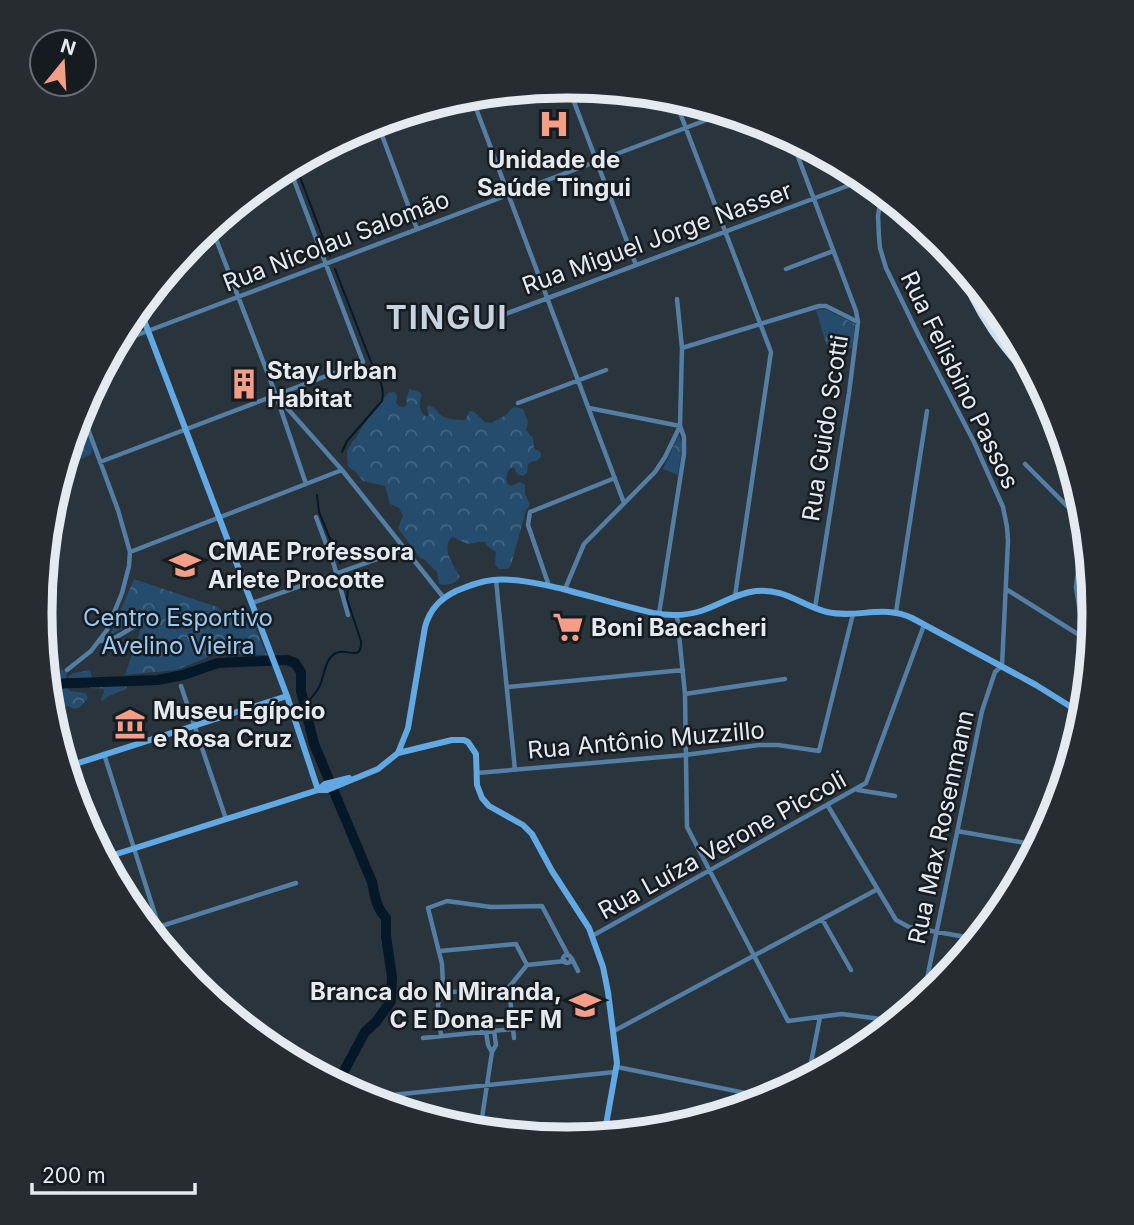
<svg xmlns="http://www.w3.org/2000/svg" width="1134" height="1225" viewBox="0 0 1134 1225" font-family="Inter,sans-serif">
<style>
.forest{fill:url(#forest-crowns)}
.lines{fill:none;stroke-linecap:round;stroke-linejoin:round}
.stream{stroke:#041828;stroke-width:2}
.river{stroke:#041828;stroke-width:10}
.street{stroke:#547ea3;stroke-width:4.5}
.secondary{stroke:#62a8e3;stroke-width:6}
.highway{stroke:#cbdff1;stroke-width:8}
.labels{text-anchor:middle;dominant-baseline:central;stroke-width:5;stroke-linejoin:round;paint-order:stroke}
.poi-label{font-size:24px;font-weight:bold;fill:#e4eaf0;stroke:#161b1f;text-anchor:start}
.street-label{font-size:24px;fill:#e4eaf0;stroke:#161b1f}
.park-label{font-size:24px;fill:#98c9f5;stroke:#161b1f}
.district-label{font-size:32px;font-weight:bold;letter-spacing:2px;fill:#c7d3df;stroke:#161b1f}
.rim{fill:none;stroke:#e4eaf0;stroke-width:9}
</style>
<defs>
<pattern id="forest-crowns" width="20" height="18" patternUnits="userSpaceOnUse" patternTransform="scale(1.75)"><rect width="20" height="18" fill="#254c6d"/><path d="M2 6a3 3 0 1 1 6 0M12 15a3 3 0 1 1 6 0" fill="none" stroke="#446682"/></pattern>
</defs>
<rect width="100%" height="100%" fill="#2a343d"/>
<!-- forest -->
<path class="forest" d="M820 309 827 310 855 324 852 348 826 344 816 310Z
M410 389 419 392 422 395C418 403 419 413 427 417L429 415 427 407 429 405C436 408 437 412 442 416 448 420 458 420 465 420L470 411H473L485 422 491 423 506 415 512 408 515 407 523 409 528 422 526 430 533 438 534 448 541 453V457L537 461H533L528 464 527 473 523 476 517 474 514 467C506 469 506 477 507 483L511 486 520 482 525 485V494L530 505 526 510 511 565 508 569H499L495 565 496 552 487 546 485 542C478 541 472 545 465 543 460 541 457 538 452 537 440 549 454 565 460 577 456 584 446 586 439 584L437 572 425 560 419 557 398 528 403 516 399 508 390 504 385 486 363 481 355 471 348 467 347 451 352 442 356 438 362 427 388 393 395 392 397 396 396 403 399 406 404 407 407 405 406 398Z
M77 423C84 427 97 447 90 455 88 456 81 459 78 460L71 474 72 481 70 487 55 495Z
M679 434 682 445 678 475 663 469Z
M48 532C54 534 60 544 59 550L52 554 45 564Z
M134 579 217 607 225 615 247 610 267 655 216 654 176 670 125 675 141 628 136 620 110 635Z
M61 669 67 673 65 687 68 688 70 691 85 693 88 698 80 707 75 709 68 706H66L53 719V723L50 712 57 701H56L49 706 46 671 59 672Z
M90 670 92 677 110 678 126 676 128 677 122 682 121 685 127 687 125 690C117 692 108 696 102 701L101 699 104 692 103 689 91 688 82 681 68 680 69 676 74 673Z"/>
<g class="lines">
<!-- stream -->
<path class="stream" d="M295 164 330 256
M335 269 373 367C379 377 385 388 382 401L347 441 342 452
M317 495 319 512 340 563
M304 708C308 700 314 696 318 689 325 678 323 660 336 653 346 647 362 663 361 641L347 599 348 587 345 578"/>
<!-- river -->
<path class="river" d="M47 684 158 680 183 675 218 663 287 660 295 663 301 672V691L314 744 372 882C375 896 376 908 386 918V936L392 977 391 1001 376 1022 365 1032 337 1084"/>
<!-- street -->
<path class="street" d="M568 86 636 265
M471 95 624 503
M674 97 771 352 735 596
M377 122 417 229
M344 137 410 112
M791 138 856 311 858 322 849 393 815 608
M882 193 878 216 879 237 880 248 886 268 919 336 974 442 1003 507 1007 527 1008 541 1002 666 995 672 982 711 923 998
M211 226 276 395 306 484
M786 269 833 251
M500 316 866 179
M116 343 725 113
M682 348 819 306H826L858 322
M279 399 342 470 444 598
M518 403 606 370
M100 462 363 362 289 167
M1025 464 1085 524
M316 517 334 565 348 615
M1087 546 1079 563 1076 587 1088 667
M130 552 342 470
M496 580 515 770
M549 586 528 525 530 512 615 478
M565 589 584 544 655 472 665 457 680 426 589 408
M1006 589 1084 638
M252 603 406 549
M896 612 927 411
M659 614 684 454V437L680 426 682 348 677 299
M677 615 685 694 687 827 788 1021 842 1014 896 1021
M100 641 113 639 135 626
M67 670 91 651 107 630 122 593 129 566 130 552 118 510 81 410
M181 686 226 819
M507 687 683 670
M685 694 785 679
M104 754 159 927
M477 773 685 755 759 745H778L819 751 853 614
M858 790 895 796
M828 806 896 920 909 927 977 939
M957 831 1037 845
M822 919 851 970
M149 930 296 883
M592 936 866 783 924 625
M440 951 516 944 527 965
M563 959a4 4 0 1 1 8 0a4 4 0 1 1-8 0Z
M572 959 578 971
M441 993 509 987
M486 1031 488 1045 492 1052
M614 1031 876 890
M441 1036 438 1005 443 985 442 964 428 908 447 901 491 907 542 906 568 955
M423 1038 513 1029
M514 1038 509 987 527 965 565 961
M617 1067 770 1098
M808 1078 820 1017
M363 1098 615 1072
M749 1105 759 1096
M605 1129 626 1133
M480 1131 492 1052 496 1045 494 1030"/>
<!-- secondary -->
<path class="secondary" d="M139 307 287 696 318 790
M398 753 452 740H464L468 742 476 754 477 785 482 798 489 806 523 825 532 834 552 871 589 928 603 967 608 992 617 1063 604 1136
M66 767 287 696
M318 790 325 784 349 778
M104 858 318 790H327L378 769 398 753 408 728 425 627C430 609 440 599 456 591 468 586 480 581 493 580 516 578 540 584 563 589 593 597 623 606 653 613 669 616 685 616 701 611 720 605 736 593 756 591 785 588 802 606 827 612 856 619 884 604 912 618L1036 685 1084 715"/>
<!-- highway -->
<path class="highway" d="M958 262C976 314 1004 350 1042 389
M989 300 1007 332 1022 352"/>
</g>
<!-- icons -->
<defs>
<g id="hospital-bare" transform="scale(2.415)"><path d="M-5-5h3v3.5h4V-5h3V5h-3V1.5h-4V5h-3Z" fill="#f49e87" stroke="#161b1f" stroke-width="2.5" paint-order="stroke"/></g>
<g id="building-bare" transform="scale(2.415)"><path d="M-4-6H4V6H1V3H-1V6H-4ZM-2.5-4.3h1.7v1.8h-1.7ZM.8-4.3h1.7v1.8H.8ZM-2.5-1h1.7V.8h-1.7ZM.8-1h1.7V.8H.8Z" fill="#f49e87" stroke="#161b1f" stroke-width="2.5" paint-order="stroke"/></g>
<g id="school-bare" transform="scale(2.415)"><path d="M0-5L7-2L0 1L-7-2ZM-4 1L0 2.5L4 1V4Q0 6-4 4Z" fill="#f49e87" stroke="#161b1f" stroke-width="2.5" paint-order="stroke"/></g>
<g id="supermarket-bare" transform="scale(2.415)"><path d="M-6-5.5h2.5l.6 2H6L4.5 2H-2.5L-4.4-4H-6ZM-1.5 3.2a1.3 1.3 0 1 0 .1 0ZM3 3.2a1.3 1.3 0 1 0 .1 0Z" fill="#f49e87" stroke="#161b1f" stroke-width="2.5" paint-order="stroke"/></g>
<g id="museum-bare" transform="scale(2.415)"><path d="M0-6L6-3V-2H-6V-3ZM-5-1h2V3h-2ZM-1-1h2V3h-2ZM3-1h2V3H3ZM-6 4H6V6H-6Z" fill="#f49e87" stroke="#161b1f" stroke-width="2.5" paint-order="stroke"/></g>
</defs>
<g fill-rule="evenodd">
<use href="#hospital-bare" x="554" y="124"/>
<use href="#building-bare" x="244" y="384"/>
<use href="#school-bare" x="185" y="565"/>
<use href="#supermarket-bare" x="568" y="627"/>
<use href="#museum-bare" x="130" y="724"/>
<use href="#school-bare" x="585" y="1005"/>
</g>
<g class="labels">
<!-- poi labels -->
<g class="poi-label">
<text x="554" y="159" text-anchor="middle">Unidade de<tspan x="554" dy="28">Saúde Tingui</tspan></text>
<text x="267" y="370">Stay Urban<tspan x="267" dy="28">Habitat</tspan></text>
<text x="208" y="551">CMAE Professora<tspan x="208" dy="28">Arlete Procotte</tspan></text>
<text x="591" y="627">Boni Bacacheri</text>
<text x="153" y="710">Museu Egípcio<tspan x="153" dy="28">e Rosa Cruz</tspan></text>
<text x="562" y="991" text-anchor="end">Branca do N Miranda,<tspan x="562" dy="28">C E Dona-EF M</tspan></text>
</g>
<!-- street labels -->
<g class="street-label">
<text transform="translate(657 238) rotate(-20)">Rua Miguel Jorge Nasser</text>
<text transform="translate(336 241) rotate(-21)">Rua Nicolau Salomão</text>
<text transform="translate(960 380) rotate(64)">Rua Felisbino Passos</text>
<text transform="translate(825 428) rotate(-81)">Rua Guido Scotti</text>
<text transform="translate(646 740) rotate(-5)">Rua Antônio Muzzillo</text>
<text transform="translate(941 827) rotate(-78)">Rua Max Rosenmann</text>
<text transform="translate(722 845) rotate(-29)">Rua Luíza Verone Piccoli</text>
</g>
<!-- park labels -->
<g class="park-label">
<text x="178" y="617">Centro Esportivo<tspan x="178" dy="28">Avelino Vieira</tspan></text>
</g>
<!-- district labels -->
<g class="district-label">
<text x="447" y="317">TINGUI</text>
</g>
</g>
<!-- crop -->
<path d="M0 0H1134V1225H0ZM566 98H568A514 514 0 0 1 1082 612V613A514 514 0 0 1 568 1127H566A514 514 0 0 1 52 613V612A514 514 0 0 1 566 98Z" fill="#262c30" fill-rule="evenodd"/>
<path class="rim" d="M566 98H568A514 514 0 0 1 1082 612V613A514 514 0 0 1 568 1127H566A514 514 0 0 1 52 613V612A514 514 0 0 1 566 98Z"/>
<!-- north arrow -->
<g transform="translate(63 63) rotate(18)"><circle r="33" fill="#161b1f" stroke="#686e73" stroke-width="2"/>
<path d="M0-5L12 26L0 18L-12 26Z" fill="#f49e87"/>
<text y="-10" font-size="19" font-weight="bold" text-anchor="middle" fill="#e4eaf0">N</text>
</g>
<!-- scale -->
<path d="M32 1183v10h163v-10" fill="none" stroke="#e4eaf0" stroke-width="3.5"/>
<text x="42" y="1183" font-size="21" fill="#e4eaf0" stroke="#161b1f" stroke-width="5" paint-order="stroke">200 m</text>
</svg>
